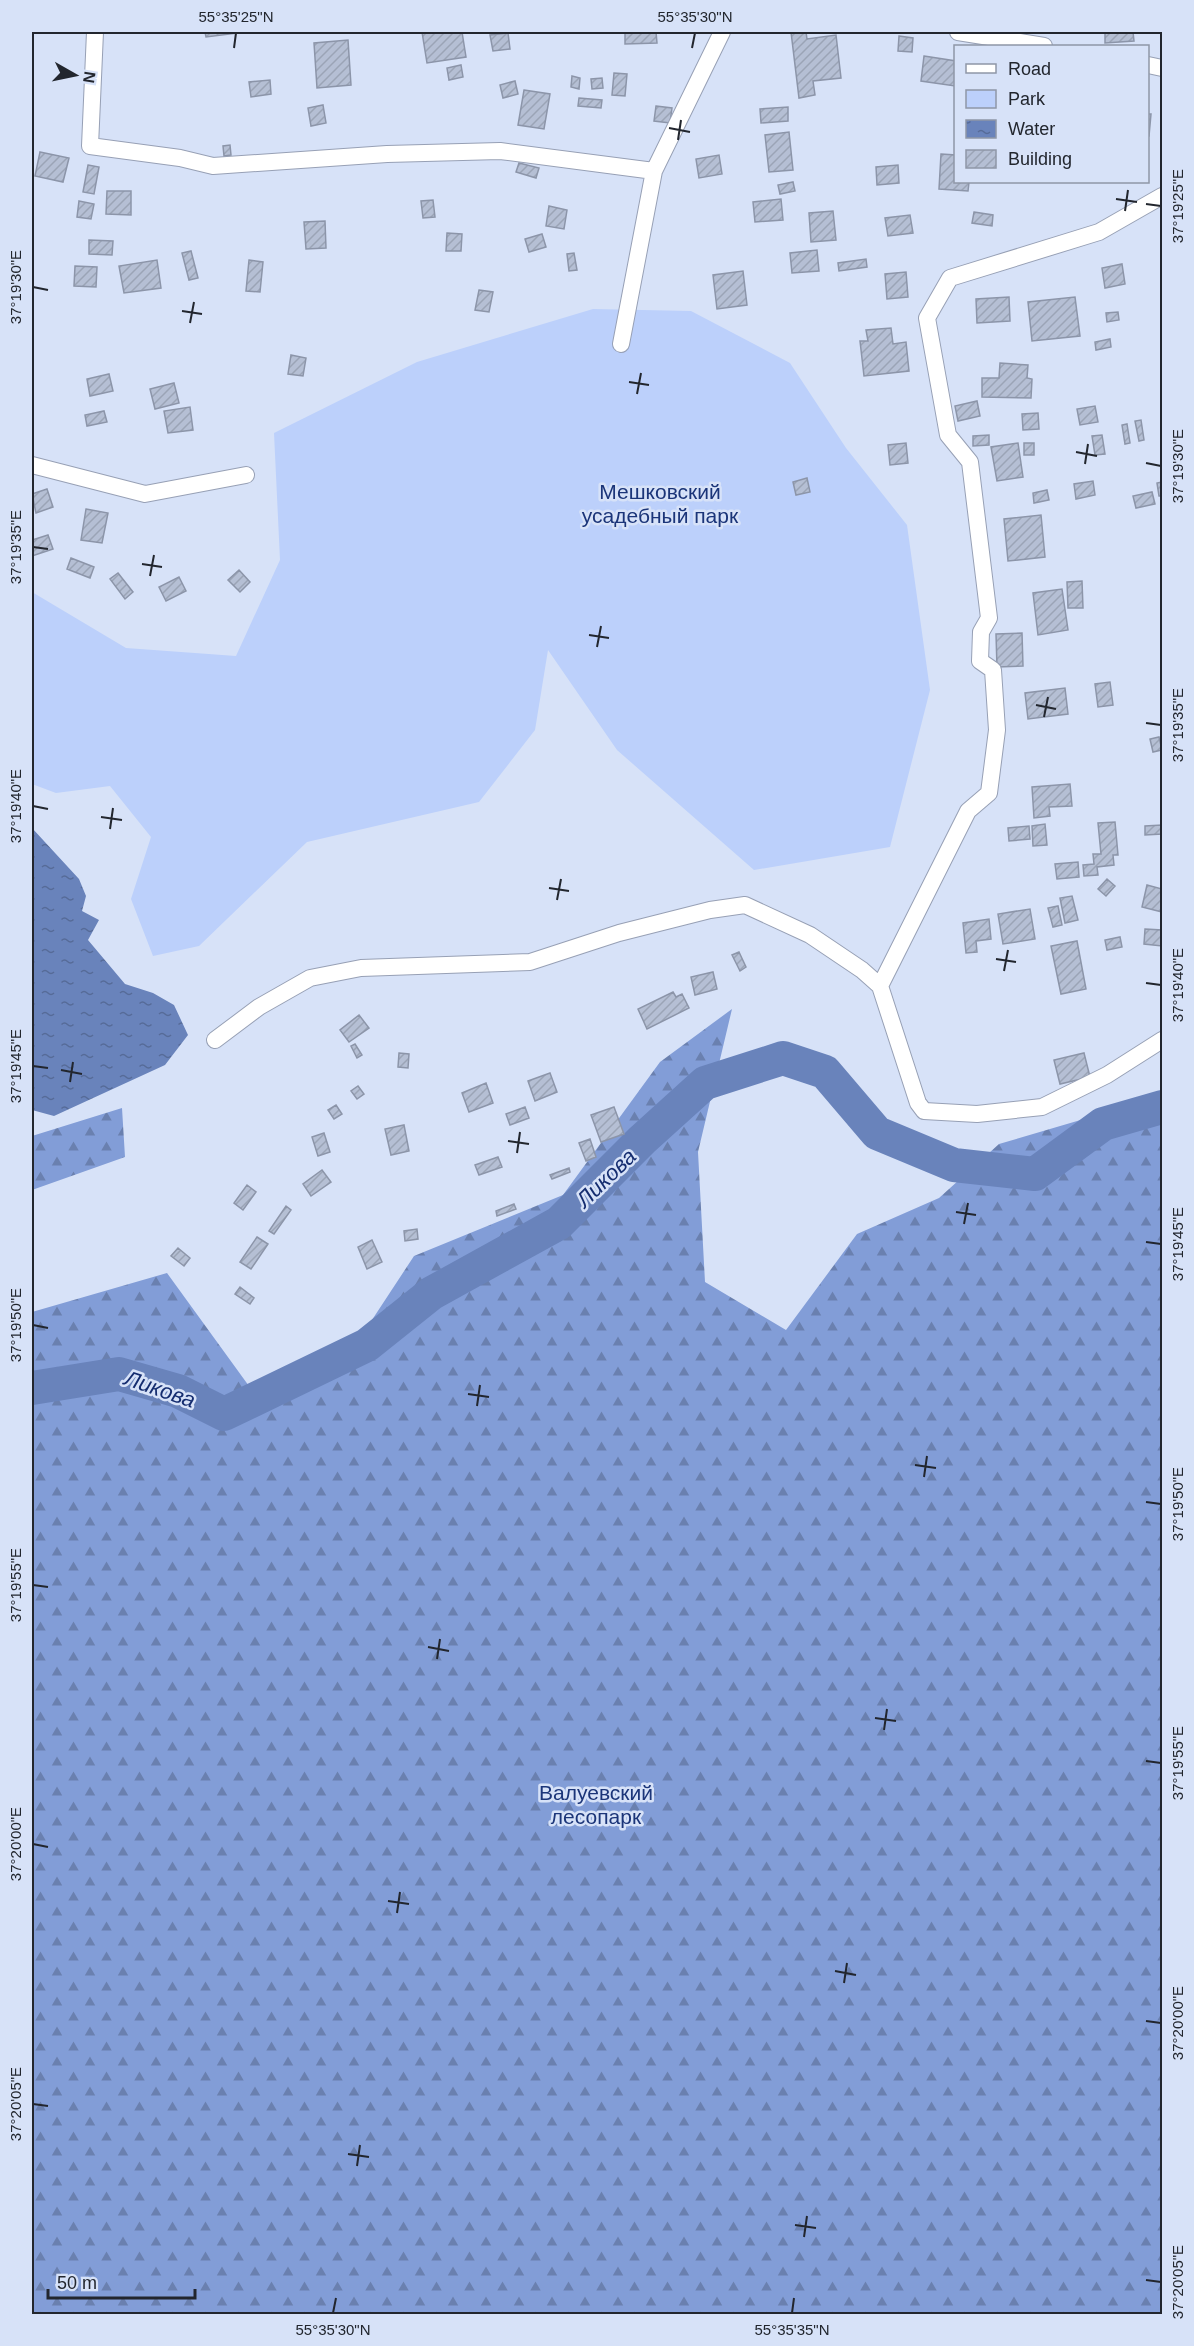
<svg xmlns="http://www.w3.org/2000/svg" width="1194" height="2346" viewBox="0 0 1194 2346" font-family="Arial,sans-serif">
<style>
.green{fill:#bcd0fb}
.forest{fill:url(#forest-firs)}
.water{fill:url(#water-ripples)}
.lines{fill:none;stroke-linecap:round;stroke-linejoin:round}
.river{stroke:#6983bb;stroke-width:34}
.building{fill:url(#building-hatch);stroke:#8c95a9;stroke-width:1.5}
.minor-casing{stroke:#97a0b5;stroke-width:18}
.minor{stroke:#fff;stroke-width:16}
.ticks{fill:none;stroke:#22262e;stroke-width:2}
.labels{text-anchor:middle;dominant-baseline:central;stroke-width:5;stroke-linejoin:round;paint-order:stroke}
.park-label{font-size:21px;fill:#1b3579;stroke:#d7e2f8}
.water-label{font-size:22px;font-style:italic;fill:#152d70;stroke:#d7e2f8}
.neatline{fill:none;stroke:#22262e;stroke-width:2}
.ticks-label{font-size:15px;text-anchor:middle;fill:#22262e}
</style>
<defs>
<pattern id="forest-firs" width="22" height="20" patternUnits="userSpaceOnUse" patternTransform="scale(1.5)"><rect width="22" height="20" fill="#829dd7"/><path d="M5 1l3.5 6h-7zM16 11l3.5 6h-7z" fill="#6a80af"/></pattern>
<pattern id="water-ripples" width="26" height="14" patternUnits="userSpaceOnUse" patternTransform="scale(1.5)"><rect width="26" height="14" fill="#6983bb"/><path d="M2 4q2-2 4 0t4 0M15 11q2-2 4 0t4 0" fill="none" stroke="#566b98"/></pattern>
<pattern id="building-hatch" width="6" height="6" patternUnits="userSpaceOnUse" patternTransform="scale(1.5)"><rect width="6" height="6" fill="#b5bfd4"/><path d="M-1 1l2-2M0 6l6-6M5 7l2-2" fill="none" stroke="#9ba4b6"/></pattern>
</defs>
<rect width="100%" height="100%" fill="#d7e2f8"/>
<!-- green -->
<path class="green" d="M593 309 691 311 790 363 846 448 907 525 930 690 890 847 754 870 617 750 548 650 535 730 479 802 307 842 199 946 153 956 131 899 151 837 110 786 56 793 32 784V592L126 648 236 656 280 560 274 433 417 362Z"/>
<!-- forest -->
<path class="forest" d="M732 1009 698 1152 705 1282 786 1330 857 1234 939 1198 999 1144 1162 1096V2314H32V1312L167 1273 262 1404 345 1361 414 1256 563 1195 660 1062Z
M122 1108 125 1157 32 1190V1136Z"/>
<!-- water -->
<path class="water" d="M32 828 79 879 86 896 82 911 99 920 88 940 125 984 153 993 174 1005 188 1035 165 1065 54 1116 32 1110Z"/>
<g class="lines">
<!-- river -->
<path class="river" d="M32 1388 119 1374 178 1391 224 1414 367 1345 432 1293 559 1223 642 1140 705 1083 783 1058 825 1072 877 1133 954 1165 1035 1174 1103 1124 1162 1107"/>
</g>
<!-- building -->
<path class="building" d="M205 32H237L238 33 206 37Z
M422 32H462L466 57 427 63Z
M625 32H656L657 43 625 44Z
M791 32H806L807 39 836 35 841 78 813 81 815 95 799 98Z
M1105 32H1133L1134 41 1105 43Z
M508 33 510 49 493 51 490 35Z
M899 36 913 38 912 52 898 51Z
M348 40 351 85 317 88 314 43Z
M924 56 956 61 955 86 921 81Z
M461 65 463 77 449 80 447 68Z
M614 73 627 74 625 96 612 95Z
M572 76 580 78 579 89 571 87Z
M602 78 603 88 592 89 591 79Z
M270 80 271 94 251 97 249 82Z
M515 81 518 94 503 98 500 85Z
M524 90 550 94 544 129 518 125Z
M579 98 602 100 601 108 578 106Z
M323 105 326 123 311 126 308 108Z
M656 106 672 108 670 123 654 121Z
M788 107V121L761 123 760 109Z
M1148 114H1151L1149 136H1148Z
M789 132 793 170 769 172 765 135Z
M230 145 231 155 224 156 223 146Z
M40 152 69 158 63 182 35 176Z
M941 154 956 155V182H969L968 191 939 189Z
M719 155 722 174 699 178 696 159Z
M519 163 539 168 536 178 516 172Z
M88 165 99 167 94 194 83 192Z
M898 165 899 183 877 185 876 167Z
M793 182 795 191 780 194 778 185Z
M107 191H131V215L106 214Z
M781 199 783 220 755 222 753 202Z
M433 200 435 217 423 218 421 201Z
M79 201 94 204 91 219 77 217Z
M549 206 567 210 564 229 546 226Z
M833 211 836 240 811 242 809 213Z
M974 212 993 215 992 226 972 223Z
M910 215 913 233 888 236 885 218Z
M325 221 326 248 306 249 304 222Z
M447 233 462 234 461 251H446Z
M542 234 546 247 529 252 525 239Z
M89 240 113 241 112 255 89 254Z
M817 250 819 271 792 273 790 253Z
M191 251 198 278 189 280 182 253Z
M574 253 577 270 569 271 567 254Z
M866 259 867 267 839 271 838 263Z
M157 260 161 288 124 293 119 266Z
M249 260 263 262 260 292 246 291Z
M1122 264 1125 284 1105 288 1102 268Z
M75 266 97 267 96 287 74 286Z
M743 271 747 305 717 309 713 275Z
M906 272 908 297 887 299 885 274Z
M479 290 493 292 489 312 475 310Z
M1009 297 1010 321 977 323 976 299Z
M1075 297 1080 336 1032 341 1028 302Z
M1118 312 1119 320 1107 322 1106 313Z
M891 328 893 344 906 342 909 371 864 376 860 341H868L866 330Z
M1110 339 1111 347 1096 350 1095 342Z
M291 355 306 358 303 376 288 374Z
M1000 363 1028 365 1027 378 1032 379 1031 398 982 397V378H999Z
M109 374 113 391 90 396 87 379Z
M174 383 179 403 155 409 150 389Z
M977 401 980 416 958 421 955 406Z
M1095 406 1098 422 1080 425 1077 409Z
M190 407 193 430 168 433 164 411Z
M104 411 107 422 87 426 85 415Z
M1038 413 1039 429 1023 430 1022 414Z
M1141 420 1144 440 1139 441 1135 421Z
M1127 424 1130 443 1125 444 1122 425Z
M989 435V445L973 446V436Z
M1102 435 1105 454 1095 455 1092 436Z
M906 443 908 463 890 465 888 445Z
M1018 443 1023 477 997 481 991 447Z
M1024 443H1034V455H1024Z
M807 478 810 492 796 495 793 482Z
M1093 481 1095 495 1076 499 1074 484Z
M1162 482V496H1159L1157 483Z
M47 489 53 507 36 513 32 494Z
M1047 490 1049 500 1034 503 1033 493Z
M1152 492 1155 504 1136 508 1133 496Z
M86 509 108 513 102 543 81 540Z
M1041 515 1045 557 1008 561 1004 519Z
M48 535 53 549 32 556V540Z
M71 558 94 567 90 578 67 569Z
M239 570 250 582 240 592 228 580Z
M118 573 133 592 125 599 110 579Z
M179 577 186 591 166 601 159 587Z
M1082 581 1083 608H1068L1067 582Z
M1062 589 1068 630 1038 635 1033 593Z
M1022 633 1023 666 997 667 996 634Z
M1110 682 1113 705 1098 707 1095 684Z
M1065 688 1068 714 1028 719 1025 693Z
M1159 737 1162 750 1153 752 1150 739Z
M1070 784 1072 806 1049 807 1050 816 1034 818 1032 787Z
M1115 822 1118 855H1113L1114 865 1097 867 1098 875 1084 876 1083 865 1094 864 1093 854H1101L1098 823Z
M1045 824 1047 845 1033 846 1032 826Z
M1162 825V834L1145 835V826Z
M1029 826 1030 839 1009 841 1008 828Z
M1078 862 1079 877 1057 879 1055 864Z
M1107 879 1115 886 1106 896 1098 889Z
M1147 885 1162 889V912L1142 907Z
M1072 896 1078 920 1065 923 1060 898Z
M1058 906 1062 925 1053 927 1048 908Z
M1030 909 1035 939 1003 944 998 914Z
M989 919 991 939 976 941 977 952 966 953 963 923Z
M1145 929 1162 930V946L1144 944Z
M1120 937 1122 947 1107 950 1105 940Z
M1077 941 1086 989 1061 994 1051 946Z
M739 952 746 967 740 971 732 955Z
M713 972 717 989 695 995 691 977Z
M673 992 676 997 682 994 689 1008 647 1029 638 1009Z
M359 1015 369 1028 349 1042 340 1030Z
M355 1044 362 1055 357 1058 351 1046Z
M399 1053 409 1054 408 1068 398 1067Z
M1084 1053 1090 1077 1060 1084 1054 1060Z
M550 1073 557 1092 535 1101 528 1081Z
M486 1083 493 1103 469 1112 462 1093Z
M358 1086 364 1094 357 1099 351 1091Z
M336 1105 342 1114 334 1119 328 1110Z
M525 1107 529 1118 510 1125 506 1114Z
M614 1107 624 1134 601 1142 591 1115Z
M404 1125 409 1151 391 1155 385 1129Z
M324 1133 330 1152 318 1156 312 1137Z
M590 1139 596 1157 586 1161 579 1143Z
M498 1157 502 1167 479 1175 475 1165Z
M569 1168 570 1172 552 1179 550 1175Z
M322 1170 331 1182 311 1196 303 1184Z
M247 1185 256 1192 243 1210 234 1203Z
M514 1204 516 1209 497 1216 496 1211Z
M286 1206 291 1210 274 1234 269 1231Z
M417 1229 418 1239 405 1241 404 1231Z
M257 1237 268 1244 251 1269 240 1262Z
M372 1240 382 1262 367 1269 358 1247Z
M178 1248 190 1258 184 1266 171 1256Z
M240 1287 254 1298 250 1304 235 1294Z"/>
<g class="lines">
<!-- minor casing -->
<g class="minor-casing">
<path id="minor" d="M95 32 90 146 180 158 213 166 387 154 500 151 654 171
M958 32 1044 46
M1148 65 1162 68
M621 344 654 171 722 32
M32 465 145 494 246 475
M880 986 968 811 989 793 997 730 993 670 980 661 981 632 989 618 970 462 948 435 927 318 950 278 1099 232 1162 196
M215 1040 259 1007 310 978 361 968 530 962 619 933 710 910 745 905 810 935 862 970 880 986 918 1103 924 1111 977 1114 1042 1107 1107 1075 1162 1040"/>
</g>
<!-- minor -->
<use href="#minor" class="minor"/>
</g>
<!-- ticks -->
<path class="ticks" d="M234 48 236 33M692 48 695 33M669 128 690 132M678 140 681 120M1116 199 1137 202M1146 204 1161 206M1125 211 1128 190M33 287 48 290M182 311 202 314M190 323 194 302M629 382 649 385M637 394 641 373M1076 452 1097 456M1146 463 1161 466M1085 464 1088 444M33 547 48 549M142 564 162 567M150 576 154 555M589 635 609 638M597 647 601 626M1036 705 1056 709M1044 717 1048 697M1146 723 1161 725M33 806 48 809M101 817 122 820M110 829 113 808M549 888 569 891M557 900 561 879M996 959 1016 962M1004 971 1008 950M1146 983 1161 985M33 1066 48 1068M61 1070 82 1074M70 1082 73 1062M508 1141 529 1144M517 1153 520 1132M956 1212 976 1215M964 1224 968 1203M1146 1242 1161 1244M33 1325 48 1328M468 1394 489 1397M477 1406 480 1385M915 1465 936 1468M924 1477 927 1456M1146 1502 1161 1504M33 1585 48 1587M428 1647 449 1651M437 1659 440 1639M875 1718 896 1721M884 1730 887 1709M1146 1761 1161 1763M33 1844 48 1847M388 1901 409 1904M397 1913 400 1892M835 1971 856 1975M844 1983 847 1963M1146 2021 1161 2023M33 2104 48 2106M348 2154 369 2157M357 2166 360 2145M795 2225 816 2228M804 2237 807 2216M1146 2280 1161 2282M333 2313 336 2298M792 2313 794 2298"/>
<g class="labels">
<!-- park labels -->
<g class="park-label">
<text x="660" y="491">Мешковский<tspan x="660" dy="24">усадебный парк</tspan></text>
<text x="596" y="1792">Валуевский<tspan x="596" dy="24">лесопарк</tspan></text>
</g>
<!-- water labels -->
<g class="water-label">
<text transform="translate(606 1178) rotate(-44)">Ликова</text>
<text transform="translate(160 1389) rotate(19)">Ликова</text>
</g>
</g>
<!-- border -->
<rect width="1194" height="2346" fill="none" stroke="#d7e2f8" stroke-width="66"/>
<!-- legend -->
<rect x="954" y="45" width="195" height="138" fill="#d7e2f8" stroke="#8f97a7" stroke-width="1.5"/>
<rect x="966" y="64" width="30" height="9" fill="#ffffff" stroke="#8f97a7" stroke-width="1.5"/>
<text x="1008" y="75" font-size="18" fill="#22262e">Road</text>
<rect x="966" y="90" width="30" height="18" fill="#bcd0fb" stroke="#8f97a7" stroke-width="1.5"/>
<text x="1008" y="105" font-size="18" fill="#22262e">Park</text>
<rect x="966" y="120" width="30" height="18" fill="url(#water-ripples)" stroke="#8f97a7" stroke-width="1.5"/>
<text x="1008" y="135" font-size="18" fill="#22262e">Water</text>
<rect x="966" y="150" width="30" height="18" fill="url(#building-hatch)" stroke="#8f97a7" stroke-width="1.5"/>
<text x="1008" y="165" font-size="18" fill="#22262e">Building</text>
<!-- north arrow -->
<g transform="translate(75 75) rotate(99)" stroke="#d7e2f8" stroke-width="4.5" paint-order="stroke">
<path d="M0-4.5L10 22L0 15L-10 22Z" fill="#22262e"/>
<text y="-9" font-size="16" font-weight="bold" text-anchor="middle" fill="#22262e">N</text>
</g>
<!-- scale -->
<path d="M48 2289v9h147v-9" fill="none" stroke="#22262e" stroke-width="3"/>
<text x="57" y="2289" font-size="18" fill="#22262e" stroke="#d7e2f8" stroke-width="4.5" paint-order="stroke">50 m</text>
<rect x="33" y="33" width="1128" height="2280" class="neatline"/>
<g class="ticks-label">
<text x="236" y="22">55°35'25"N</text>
<text x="695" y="22">55°35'30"N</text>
<text transform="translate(1178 206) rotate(-90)" y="5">37°19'25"E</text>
<text transform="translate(16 287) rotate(-90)" y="5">37°19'30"E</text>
<text transform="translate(1178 466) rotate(-90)" y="5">37°19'30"E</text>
<text transform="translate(16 547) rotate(-90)" y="5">37°19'35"E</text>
<text transform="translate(1178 725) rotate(-90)" y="5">37°19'35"E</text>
<text transform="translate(16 806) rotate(-90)" y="5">37°19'40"E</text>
<text transform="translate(1178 985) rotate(-90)" y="5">37°19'40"E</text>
<text transform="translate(16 1066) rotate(-90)" y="5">37°19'45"E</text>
<text transform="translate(1178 1244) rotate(-90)" y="5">37°19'45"E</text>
<text transform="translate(16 1325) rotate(-90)" y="5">37°19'50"E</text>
<text transform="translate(1178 1504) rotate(-90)" y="5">37°19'50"E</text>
<text transform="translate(16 1585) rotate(-90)" y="5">37°19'55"E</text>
<text transform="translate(1178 1763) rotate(-90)" y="5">37°19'55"E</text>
<text transform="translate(16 1844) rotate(-90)" y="5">37°20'00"E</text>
<text transform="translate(1178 2023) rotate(-90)" y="5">37°20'00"E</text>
<text transform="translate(16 2104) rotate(-90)" y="5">37°20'05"E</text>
<text transform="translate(1178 2282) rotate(-90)" y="5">37°20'05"E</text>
<text x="333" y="2335">55°35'30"N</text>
<text x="792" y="2335">55°35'35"N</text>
</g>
</svg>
